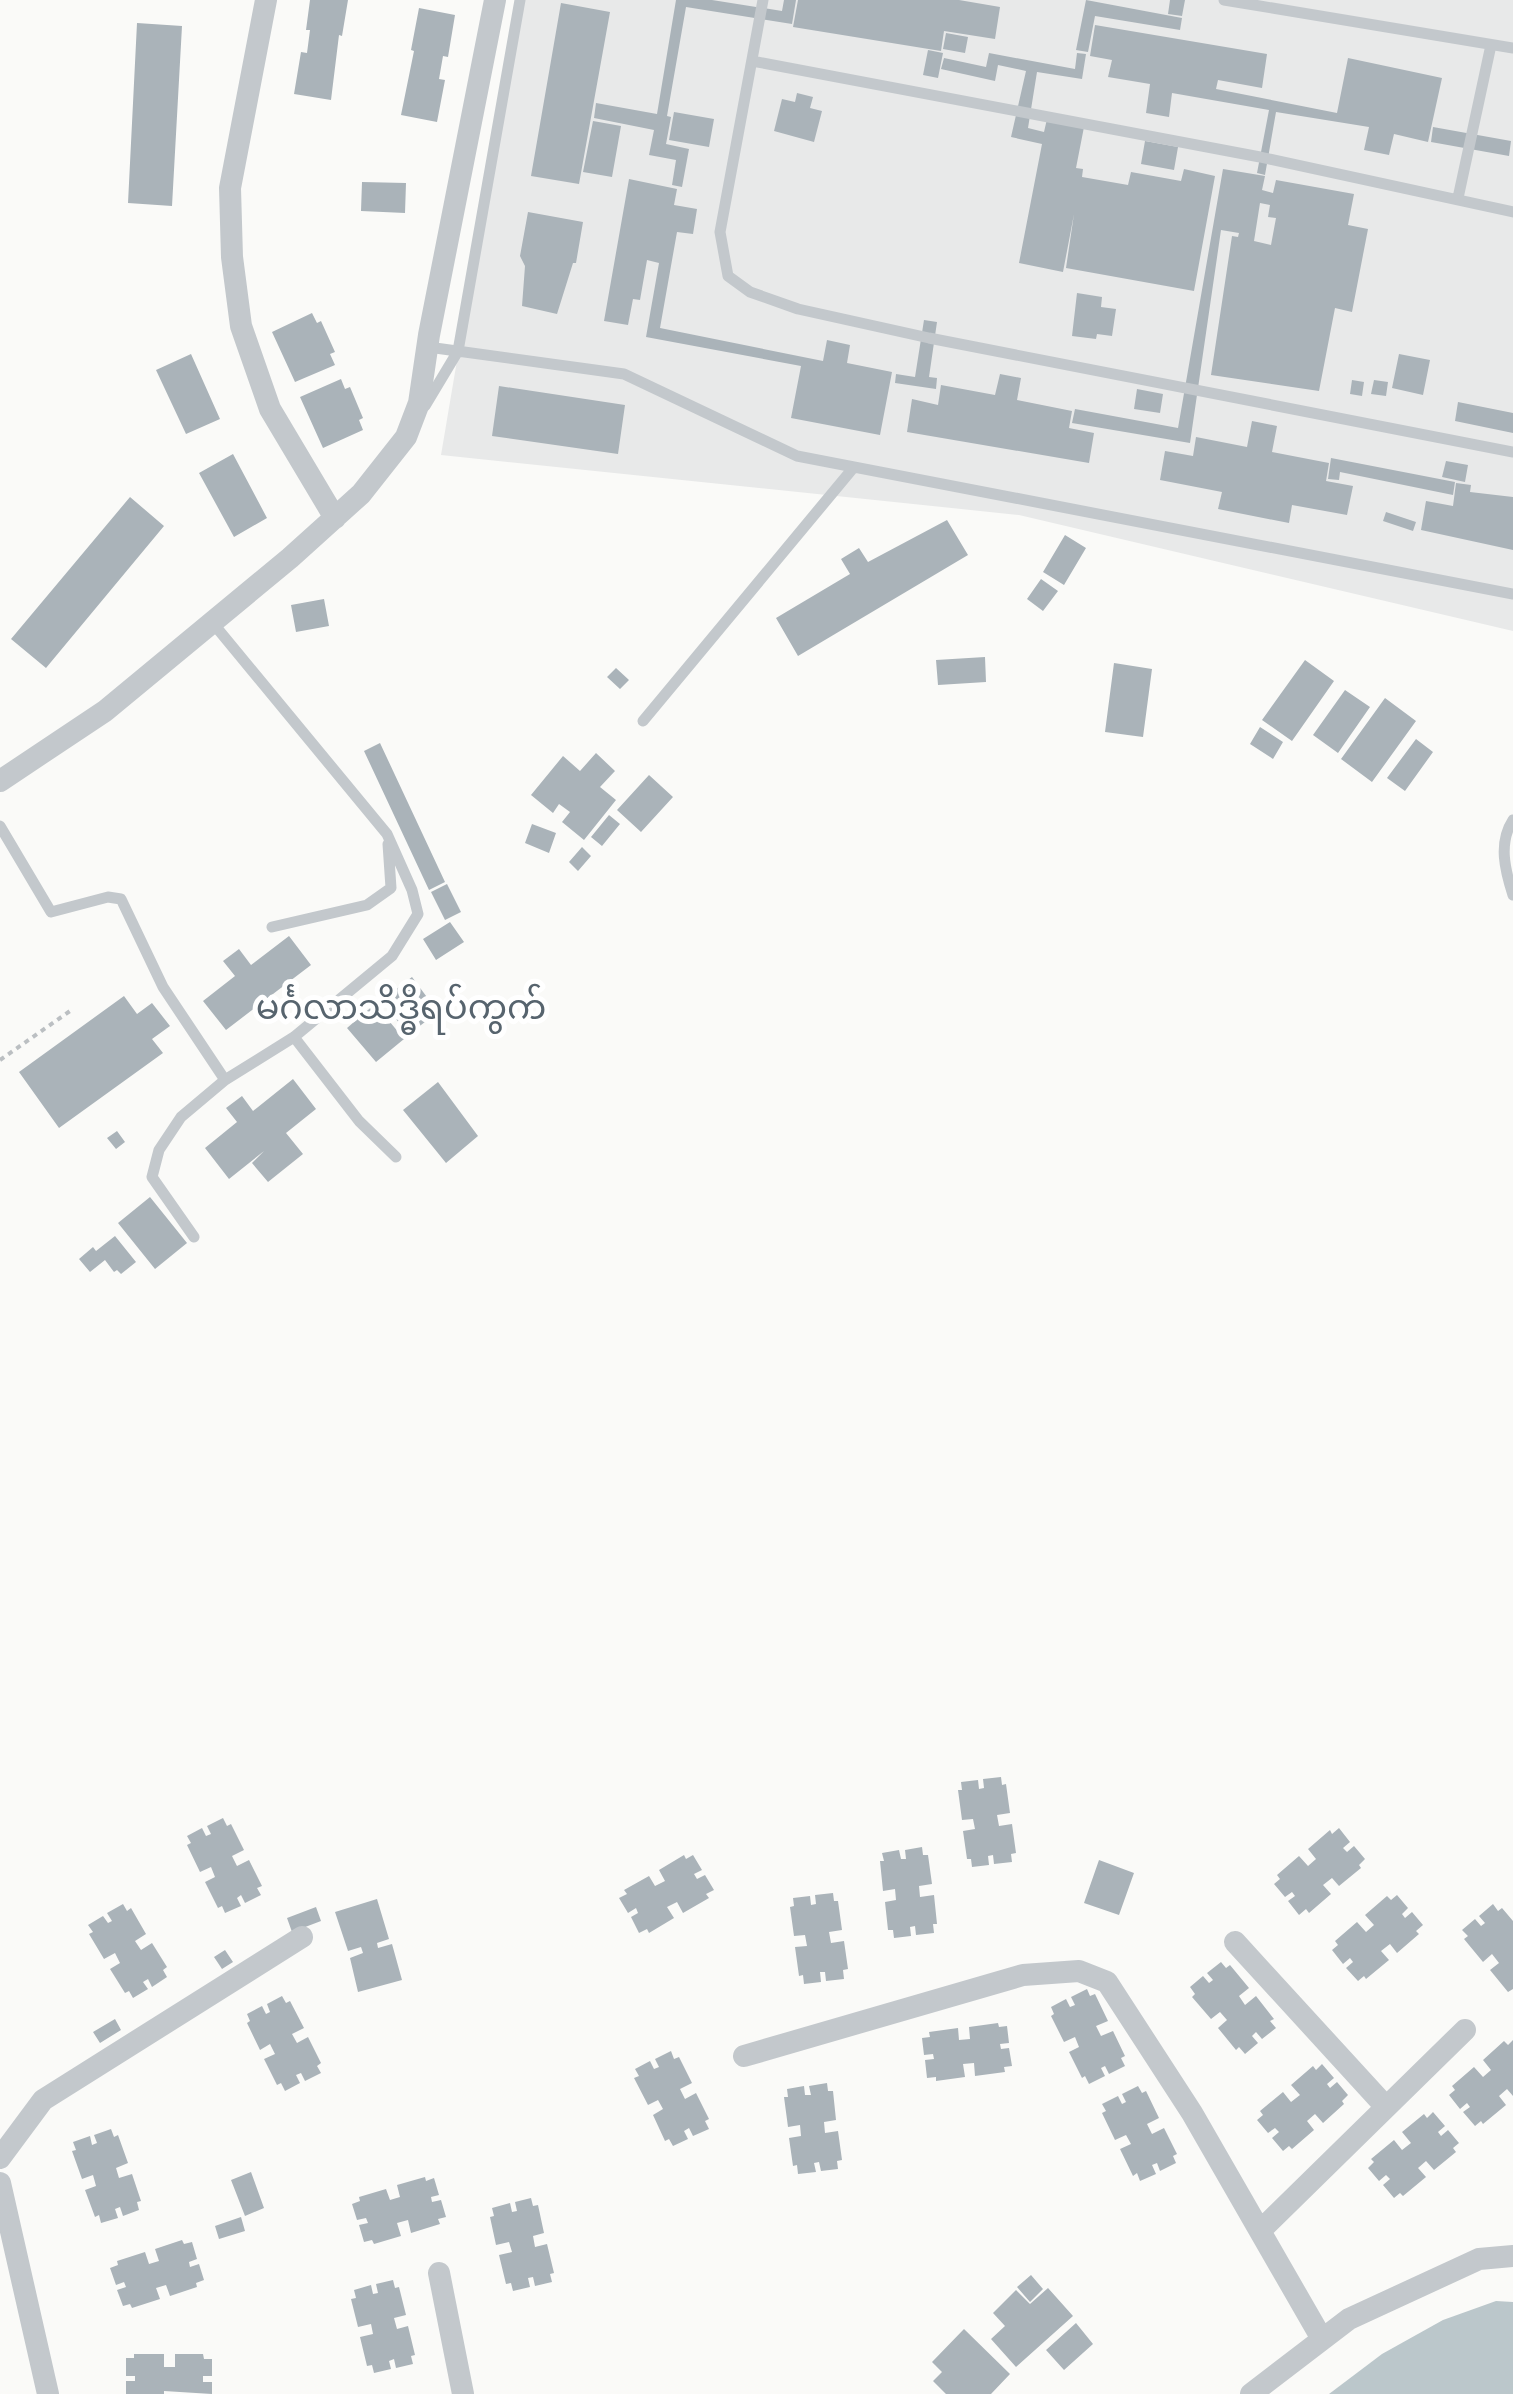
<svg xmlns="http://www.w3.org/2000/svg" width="1513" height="2394" viewBox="0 0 1513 2394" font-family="Karla,'Noto Sans Myanmar',sans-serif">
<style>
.built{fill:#e8e9e9}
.water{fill:#bbc7cb}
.building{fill:#aab3b9;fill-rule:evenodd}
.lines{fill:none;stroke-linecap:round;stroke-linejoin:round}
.path{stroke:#bbbfc2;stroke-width:4;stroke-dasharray:5 5;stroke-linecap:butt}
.service{stroke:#c3c8cc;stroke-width:11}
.minor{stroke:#c3c8cc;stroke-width:22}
.labels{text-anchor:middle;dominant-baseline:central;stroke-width:10;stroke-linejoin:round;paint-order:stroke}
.quarter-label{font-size:35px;fill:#57646e;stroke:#fff}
</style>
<rect width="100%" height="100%" fill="#fafaf8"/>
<!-- built -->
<path class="built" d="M518 0H1513V631L1019 515 441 455Z"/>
<!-- water -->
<path class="water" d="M1496 2301 1513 2302V2394H1329L1382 2354 1443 2320Z"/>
<!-- building -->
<path class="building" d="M310 0H348L342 36 339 35 331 100 294 94 301 52 307 53 310 30H306Z
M676 0H712L782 11 784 0H796L792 24 686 7 667 116 671 117 666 144 689 149 682 187 672 185 676 160 649 155 654 130 594 118 596 103 657 114Z
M798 0H959L1000 7 995 39 944 31 941 51 793 27Z
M1086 0 1182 18 1180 30 1095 16 1088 52 1076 50Z
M1170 0H1185L1182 16 1168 14Z
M561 3 610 12 579 184 531 176Z
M419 8 455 15 448 57 443 56 439 79 445 80 437 122 401 115 414 51 411 50Z
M137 23 182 26 172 206 128 203Z
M1095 25 1267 54 1262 88 1218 80 1216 89 1337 113 1348 58 1442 78 1428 142 1394 134 1389 155 1364 150 1369 127 1276 112 1265 175 1257 173 1269 110 1172 93 1169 117 1146 113 1150 84 1108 77 1112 60 1090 56Z
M946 33 968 37 965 53 943 49Z
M928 50 943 53 938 78 923 75Z
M989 53 1075 69 1077 53 1086 54 1082 79 1037 72 1028 128 1044 132 1047 119 1084 127 1076 168 1083 169 1082 177 1128 185 1131 172 1181 181 1184 169 1215 176 1194 291 1066 268 1074 214 1063 272 1019 263 1042 144 1011 137 1026 71 998 65 995 81 941 69 944 58 986 67Z
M797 93 813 97 810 108 822 111 814 142 774 131 782 99 795 102Z
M674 112 714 119 709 147 669 140Z
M593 121 621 126 612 177 583 172Z
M1433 127 1511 141 1509 156 1431 142Z
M1145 141 1178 147 1174 170 1141 164Z
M1223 169 1265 176 1262 190 1273 193 1276 180 1354 194 1348 225 1368 229 1352 312 1335 308 1319 391 1211 375 1232 236 1238 237 1239 233 1221 230 1190 443 1072 423 1075 409 1178 428ZM1260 203 1270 205 1268 217 1276 218 1271 245 1254 241Z
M629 179 677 189 674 205 697 209 693 234 677 232 660 328 823 361 827 340 850 345 847 363 892 372 880 435 791 418 801 366 646 337 659 263 647 260 640 300 633 299 628 325 604 321Z
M362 182 406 183 405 213 361 211Z
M528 212 583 222 576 263H573L557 314 522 306 525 266 520 256Z
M1077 293 1102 297 1101 307 1116 309 1112 336 1097 334 1096 339 1072 336Z
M312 313 317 323 321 321 335 352 330 354 335 365 295 382 272 332Z
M924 320 937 322 929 377 937 378 936 389 895 383 896 374 915 377Z
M191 354 220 419 186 434 156 370Z
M1399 354 1430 360 1423 395 1392 388Z
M1000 374 1021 378 1017 400 1072 411 1069 428 1094 433 1089 463 907 432 912 399 938 405 941 385 995 395Z
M341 379 345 389 350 387 363 418 359 420 363 430 323 448 300 397Z
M1352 380 1364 382 1362 396 1350 394Z
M1374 380 1388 382 1386 396 1371 394Z
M499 386 625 405 618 454 492 436Z
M1137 389 1163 394 1160 413 1134 409Z
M1458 402 1513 413V433L1455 421Z
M1252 421 1277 426 1272 452 1329 463 1326 481 1353 486 1347 515 1292 505 1289 523 1218 509 1222 492 1160 480 1165 451 1193 456 1196 437 1247 447Z
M233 454 267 518 234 537 199 473Z
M1331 458 1455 482 1453 495 1340 472 1339 480 1328 479Z
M1446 461 1468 465 1465 482 1442 477Z
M1456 483 1471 485 1470 492 1513 497V550L1421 530 1426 501 1453 506Z
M130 497 164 526 46 668 11 639Z
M1386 512 1416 522 1413 531 1383 521Z
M947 520 968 555 798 656 776 618 850 574 841 559 859 548 868 562Z
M1065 535 1086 548 1064 585 1043 572Z
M1041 579 1058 591 1043 611 1027 599Z
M324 599 329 626 296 632 291 605Z
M985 657 986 682 938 685 936 660Z
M1305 660 1334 681 1292 741 1262 720Z
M1114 663 1152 669 1143 737 1105 732Z
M616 668 629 680 620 689 607 677Z
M1345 690 1370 707 1338 753 1313 735Z
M1385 698 1416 721 1372 782 1341 759Z
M1260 727 1283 742 1273 759 1250 744Z
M1416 739 1433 752 1405 791 1387 778Z
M380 743 445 882 429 890 364 751Z
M596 753 615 771 600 787 616 800 584 840 562 822 570 812 559 804 553 813 531 795 563 756 580 771Z
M649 775 673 797 641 832 617 810Z
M609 815 620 824 602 846 591 837Z
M532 824 556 833 549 853 525 843Z
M582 847 591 856 578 871 569 862Z
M447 884 461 912 445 920 431 892Z
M450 922 464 942 436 960 423 939Z
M289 936 311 965 226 1030 203 1001 235 976 223 961 239 949 251 965Z
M412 977 438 1012 408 1035 382 1000Z
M124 996 137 1014 152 1003 170 1026 152 1039 163 1053 59 1128 19 1072Z
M375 1004 404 1039 376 1062 347 1028Z
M293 1079 316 1109 286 1133 303 1154 268 1182 252 1163 264 1151 229 1179 205 1148 237 1122 226 1108 242 1096 253 1111Z
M438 1082 478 1136 446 1163 403 1110Z
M117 1131 125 1142 116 1149 107 1138Z
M150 1197 187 1243 155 1269 118 1223Z
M115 1236 136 1262 121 1274 117 1270 114 1272 105 1260 90 1272 79 1259 93 1247 96 1251Z
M1001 1777 1002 1785 1006 1784 1010 1813 997 1815 999 1826 1012 1824 1016 1853 1011 1854 1012 1862 994 1864 993 1855 988 1856 989 1865 972 1867 971 1859H967L963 1831 975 1829 973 1819 962 1820 958 1790H962L961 1782 978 1780 979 1789 984 1788 983 1779Z
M223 1818 227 1826 231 1824 244 1850 232 1856 237 1866 249 1860 262 1886 257 1888 261 1895 245 1903 241 1895 237 1898 241 1906 225 1913 222 1906 218 1908 205 1882 215 1877 211 1867 200 1872 187 1845 191 1843 187 1836 202 1828 206 1836 211 1834 207 1826Z
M1339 1828 1350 1842 1343 1848 1347 1852 1354 1846 1365 1859 1359 1865 1361 1868 1339 1886 1332 1878 1323 1885 1331 1894 1309 1913 1306 1909 1299 1915 1288 1901 1295 1896 1292 1892 1285 1897 1274 1884 1280 1879 1277 1875 1299 1856 1308 1866 1316 1859 1308 1849 1330 1830 1332 1834Z
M922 1847 923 1855H928L932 1884 919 1886 920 1897 934 1895 937 1924H933L934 1933 916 1935 915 1926 910 1927 911 1936 894 1938 893 1930H888L885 1902 896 1900 895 1889 883 1891 880 1861H884L882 1853 899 1850 901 1859H906L905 1850Z
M684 1855 686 1859 693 1855 702 1870 694 1874 697 1879 705 1875 714 1890 706 1894 709 1898 683 1913 677 1902 667 1907 674 1918 649 1933 647 1929 639 1933 631 1917 638 1913 636 1908 628 1913 619 1898 627 1894 624 1890 649 1876 655 1886 665 1881 659 1870Z
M1099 1860 1134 1873 1119 1915 1084 1903Z
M833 1893 834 1901H838L842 1930 829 1932 831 1943 844 1941 848 1969 843 1970 844 1979 826 1981 825 1972H820L821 1982 804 1984 803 1975 799 1976 795 1947 807 1946 805 1935 794 1936 790 1907 794 1906 793 1898 810 1896 811 1905 816 1904 815 1895Z
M1397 1895 1408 1908 1402 1914 1405 1918 1412 1912 1423 1925 1416 1931 1419 1934 1397 1953 1390 1944 1381 1951 1389 1960 1366 1979 1364 1976 1358 1981 1346 1968 1353 1962 1350 1958 1343 1964 1332 1950 1338 1945 1335 1941 1357 1922 1366 1932 1374 1925 1365 1915 1387 1896 1391 1900Z
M377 1899 389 1939 377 1943 378 1948 392 1944 402 1980 358 1992 350 1958 363 1953 361 1947 348 1951 335 1912Z
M123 1904 127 1911 131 1908 146 1934 135 1941 141 1950 152 1943 167 1967 163 1970 167 1977 152 1987 148 1979 143 1982 148 1989 133 1998 129 1991 125 1993 110 1969 120 1963 115 1953 104 1959 89 1934 93 1932 88 1925 103 1916 108 1923 112 1921 107 1913Z
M1493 1904 1498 1911 1502 1908 1513 1921V1989L1508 1992 1490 1970 1499 1963 1492 1954 1483 1962 1464 1939 1468 1936 1462 1930 1475 1919 1481 1926 1485 1923 1479 1916Z
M316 1907 321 1921 292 1932 287 1918Z
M225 1950 233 1962 222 1969 214 1957Z
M1221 1962 1226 1968 1230 1965 1249 1988 1239 1996 1245 2005 1256 1996 1274 2019 1270 2021 1276 2028 1262 2039 1256 2032 1252 2036 1258 2043 1245 2054 1239 2047 1236 2050 1218 2028 1227 2020 1220 2012 1211 2019 1192 1997 1195 1994 1190 1987 1203 1976 1209 1983 1213 1980 1207 1973Z
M1087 1989 1090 1996 1095 1994 1108 2021 1096 2026 1101 2036 1113 2031 1125 2056 1121 2058 1125 2066 1109 2074 1105 2066 1101 2068 1105 2076 1089 2084 1085 2076 1082 2078 1069 2052 1079 2047 1075 2037 1064 2042 1051 2016 1054 2014 1051 2007 1066 1999 1070 2007 1075 2005 1071 1997Z
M282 1996 286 2003 290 2001 304 2028 292 2034 297 2043 308 2037 321 2063 317 2066 321 2073 305 2081 301 2073 296 2075 300 2083 285 2091 281 2083 277 2085 264 2059 275 2054 270 2044 260 2050 247 2023 250 2021 247 2014 262 2006 266 2014 270 2012 267 2004Z
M115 2019 121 2030 100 2043 93 2032Z
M998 2023 999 2027 1007 2026 1009 2043 1000 2044 1001 2049 1009 2048 1012 2066 1004 2067 1005 2072 975 2076 974 2063 963 2064 965 2077 936 2081V2077L927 2078 925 2060 934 2059 933 2054 924 2055 922 2038 930 2037 929 2032 958 2028 959 2040 970 2039 969 2027Z
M1513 2040V2096L1507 2089 1499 2096 1506 2105 1483 2124 1481 2121 1475 2126 1463 2112 1470 2107 1467 2103 1460 2109 1449 2095 1455 2090 1452 2086 1474 2067 1483 2077 1491 2070 1483 2060 1504 2041 1508 2045Z
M671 2051 674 2059 679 2057 692 2083 680 2089 685 2099 696 2093 709 2119 705 2121 709 2129 693 2136 689 2128 684 2131 688 2139 673 2146 669 2139 665 2141 653 2115 663 2109 658 2100 648 2105 634 2078 639 2076 635 2069 650 2061 654 2069 659 2067 655 2059Z
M1322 2064 1334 2078 1327 2084 1330 2088 1337 2082 1348 2095 1342 2101 1344 2104 1323 2123 1315 2114 1307 2121 1314 2130 1292 2149 1289 2146 1283 2151 1272 2138 1279 2132 1275 2128 1268 2133 1257 2120 1263 2115 1260 2111 1283 2092 1291 2102 1300 2095 1291 2085 1313 2066 1316 2070Z
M827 2083 828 2091H833L836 2120 824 2122 825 2133 838 2131 842 2160 837 2161 838 2169 821 2171 819 2162 814 2163 816 2172 798 2174 797 2165 793 2166 789 2138 801 2136 800 2125 788 2127 784 2097H788L787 2089 804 2086 805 2095H811L809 2086Z
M1138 2086 1142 2093 1146 2091 1159 2118 1147 2124 1152 2134 1164 2128 1177 2154 1173 2156 1176 2163 1160 2171 1157 2163 1152 2165 1156 2174 1140 2181 1137 2173 1133 2176 1120 2149 1131 2144 1126 2135 1115 2140 1102 2113 1106 2111 1102 2104 1118 2096 1122 2104 1126 2102 1122 2094Z
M1433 2112 1445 2126 1438 2132 1441 2136 1448 2130 1459 2143 1453 2148 1456 2152 1434 2170 1426 2161 1418 2168 1426 2177 1403 2196 1400 2193 1394 2198 1383 2185 1390 2179 1386 2175 1379 2181 1368 2168 1374 2162 1371 2159 1394 2140 1402 2150 1411 2143 1402 2132 1424 2114 1427 2118Z
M111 2129 114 2137 118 2135 128 2163 116 2168 119 2178 132 2174 141 2201 137 2202 139 2210 123 2216 120 2207 115 2209 118 2218 101 2223 99 2215 95 2217 85 2190 96 2186 93 2175 82 2179 72 2151 76 2150 73 2142 90 2136 92 2145 97 2143 94 2135Z
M251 2172 264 2208 245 2216 231 2180Z
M425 2177 426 2181 434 2178 439 2195 431 2197 432 2202 441 2200 446 2217 438 2219 440 2224 411 2233 408 2220 397 2223 401 2236 374 2244 372 2240 364 2242 359 2225 368 2223 366 2218 357 2220 352 2204 360 2201 359 2197 386 2189 390 2200 400 2197 397 2185Z
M531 2198 533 2206 538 2205 544 2233 533 2236 535 2247 547 2244 554 2273 550 2274 552 2282 535 2286 533 2277 528 2278 530 2287 513 2291 511 2283 506 2284 499 2255 512 2252 509 2242 496 2245 490 2217 494 2216 492 2208 510 2203 512 2212 517 2211 515 2202Z
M241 2217 245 2231 219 2239 215 2226Z
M182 2240 184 2244 192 2242 197 2259 189 2262 190 2267 199 2264 204 2280 196 2283 197 2287 170 2296 166 2285 156 2288 160 2299 132 2308 130 2304 123 2306 117 2290 126 2287 124 2282 116 2285 110 2268 118 2265 117 2261 145 2252 149 2264 159 2261 155 2249Z
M1031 2275 1043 2289 1030 2302 1017 2287Z
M393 2280 395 2288 399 2287 406 2315 394 2318 397 2329 408 2326 415 2355 411 2356 413 2364 396 2368 394 2359 389 2361 391 2369 374 2373 372 2365 367 2366 360 2337 373 2334 371 2324 358 2327 351 2299 356 2298 354 2290 371 2285 373 2294 378 2293 376 2284Z
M1048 2288 1073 2316 1016 2367 991 2339 1005 2326 993 2313 1016 2290 1030 2304Z
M1076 2323 1093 2344 1064 2370 1046 2350Z
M964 2329 1010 2374 991 2394H946L933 2381 942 2372 932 2362Z
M134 2354H164V2367H175V2354H203L204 2359H212V2376H203V2382H212V2394L164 2391V2394H126V2381H135V2376H126V2358H134Z"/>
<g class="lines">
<!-- path -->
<path class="path" d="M0 1060 70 1011"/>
<!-- service -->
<path class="service" d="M763 0 720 232 728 276 750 292 798 309 929 338 1513 452
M1224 0 1513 48
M752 61 1260 157 1513 212
M1458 198 1491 45
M428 347 624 374 797 456 1513 594
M425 406 458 351 520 0
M643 721 854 467
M1513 820C1498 843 1505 870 1513 895
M0 826 51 912 108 897 121 899 163 987 225 1080
M272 927 367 905 391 888 388 844
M294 1037 359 1121 396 1157
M194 1237 152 1177 159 1150 181 1117 225 1080 294 1037 392 956 418 914 412 890 387 834 212 622"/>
<!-- minor -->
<path class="minor" d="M266 0 230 188 232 257 241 326 270 409 335 518
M0 781 105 711 290 558 361 494 406 437 419 403 429 335 495 0
M1235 1942 1386 2107
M744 2056 1023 1975 1079 1971 1107 1982 1192 2113 1322 2339
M0 2158 43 2100 302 1937
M0 2183 48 2394
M1260 2231 1465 2030
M439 2273 463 2394
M1251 2394 1349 2319 1479 2259 1513 2256"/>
</g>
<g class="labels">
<!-- quarter labels -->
<g class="quarter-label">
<text x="401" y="1007">မင်္ဂလာသိဒ္ဓိရပ်ကွက်</text>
</g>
</g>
</svg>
